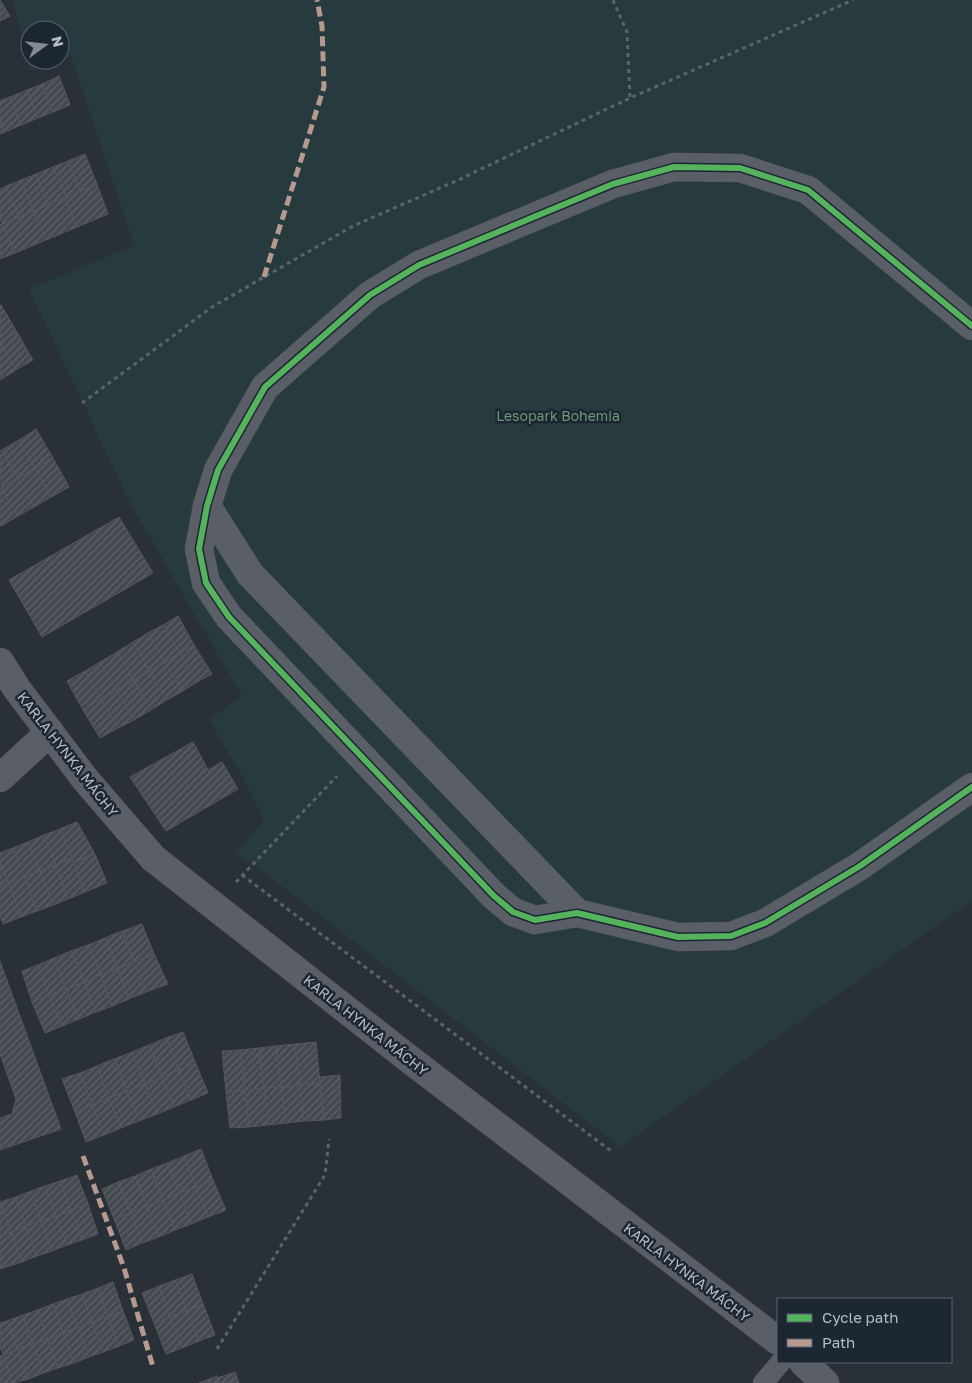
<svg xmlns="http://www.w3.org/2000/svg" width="972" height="1383" viewBox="0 0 972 1383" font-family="'Golos Text',sans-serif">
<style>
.green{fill:#273a3e}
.building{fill:url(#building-hatch);stroke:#52575f}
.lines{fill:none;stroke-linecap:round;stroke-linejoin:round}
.lane-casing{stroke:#484c53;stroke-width:21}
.street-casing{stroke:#484c53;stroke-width:29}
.path{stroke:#5d636a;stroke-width:3;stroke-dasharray:4 4;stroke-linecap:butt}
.lane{stroke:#5a5e66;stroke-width:20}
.street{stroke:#5a5e66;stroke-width:28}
.quiet{stroke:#b69a8f;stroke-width:5;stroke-dasharray:10 5;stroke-linecap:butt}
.cycleway-casing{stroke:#1d2633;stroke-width:9}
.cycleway{stroke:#56b35d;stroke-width:6}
.labels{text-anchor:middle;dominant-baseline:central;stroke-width:5;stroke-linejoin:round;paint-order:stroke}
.park-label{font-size:14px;fill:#6b9a76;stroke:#1d2633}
.street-label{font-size:14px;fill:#b4bcc9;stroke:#1d2633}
</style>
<defs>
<pattern id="building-hatch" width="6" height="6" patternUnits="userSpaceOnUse" patternTransform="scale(1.25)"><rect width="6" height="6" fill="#444950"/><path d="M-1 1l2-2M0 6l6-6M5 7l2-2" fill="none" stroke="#5d6168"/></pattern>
</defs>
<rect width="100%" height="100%" fill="#2a3038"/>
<!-- green -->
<path class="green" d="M13 0H972V901L620 1147 253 864 235 854 264 821 240 773 209 719 242 696 131 505 29 289 134 245 71 56 60 60V30H30V60H59L29 71Z"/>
<!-- building -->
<path class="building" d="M0 0 10 16 0 21Z
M59 76 70 105 53 112 42 84Z
M42 84 53 112 38 118 27 90Z
M27 90 38 118 21 125 10 97Z
M10 97 21 125 5 132 0 119V101Z
M0 119 5 132 0 134Z
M85 154 97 184 80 191 68 161Z
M68 161 80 191 66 197 53 167Z
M53 167 66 197 49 204 36 174Z
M36 174 49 204 33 211 21 180Z
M21 180 33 211 19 217 6 186Z
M97 184 108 214 77 227 65 198Z
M6 186 19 217 2 224 0 218V189Z
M65 198 77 227 46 240 34 211Z
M34 211 46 240 15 253 2 224Z
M2 224 15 253 0 259V225Z
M1 305 17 332 0 342V306Z
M17 332 33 360 16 370 0 342Z
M0 342 16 370 0 380Z
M36 429 53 458 35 468 19 440Z
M19 440 35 468 18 478 2 450Z
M2 450 18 478 1 488 0 451Z
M53 458 69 487 51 497 35 468Z
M35 468 51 497 34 507 18 478Z
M18 478 34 507 18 516 1 488Z
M1 488 18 516 1 526 0 523V489Z
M119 517 153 573 42 637 9 580Z
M178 616 194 645 180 653 163 625Z
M163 625 180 653 165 662 148 633Z
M148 633 165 662 150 671 133 642Z
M133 642 150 671 134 680 117 652Z
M194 645 212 674 197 682 180 653Z
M117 652 134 680 117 690 100 662Z
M180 653 197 682 183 691 165 662Z
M100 662 117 690 101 699 85 671Z
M165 662 183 691 167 700 150 671Z
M85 671 101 699 83 710 67 681Z
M150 671 167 700 151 710 134 680Z
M134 680 151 710 134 720 117 690Z
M117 690 134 720 118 728 101 699Z
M101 699 118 728 100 738 83 710Z
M193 742 208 770 222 762 238 789 166 831 130 777Z
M77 822 95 854 74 862 60 829Z
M60 829 72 858 56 865 44 835Z
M44 835 56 865 40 871 28 842Z
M28 842 40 871 25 877 13 848Z
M13 848 25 877 9 884 0 862V853Z
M95 854 107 883 85 892 74 862Z
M72 858 85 892 68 899 56 865Z
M0 862 9 884 0 888Z
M56 865 68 899 53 905 40 871Z
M40 871 53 905 37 911 25 877Z
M25 877 37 911 21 917 9 884Z
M9 884 21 917 3 924 0 916V888Z
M142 924 154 954 134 962 122 931Z
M122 931 134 962 118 968 105 938Z
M105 938 118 968 101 975 88 945Z
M88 945 101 975 84 982 71 951Z
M71 951 84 982 66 989 54 958Z
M154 954 168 984 146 992 134 962Z
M54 958 66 989 49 995 38 965Z
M0 961 61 1129 0 1150V1118L12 1114 16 1099 0 1054Z
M134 962 146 992 129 999 118 968Z
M38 965 49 995 32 1002 22 971Z
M118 968 129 999 112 1006 101 975Z
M101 975 112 1006 96 1012 84 982Z
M84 982 96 1012 79 1019 66 989Z
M66 989 79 1019 62 1026 49 995Z
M49 995 62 1026 45 1033 32 1002Z
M183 1032 196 1064 179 1070 166 1038Z
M166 1038 179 1070 162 1077 149 1045Z
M316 1042 320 1083 300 1085 295 1044Z
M295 1044 300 1085 281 1087 276 1046Z
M149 1045 162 1077 145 1084 132 1052Z
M276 1046 281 1087 264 1088 259 1048Z
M259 1048 264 1088 245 1090 240 1050Z
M240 1050 245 1090 226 1092 222 1051Z
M132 1052 145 1084 127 1091 114 1059Z
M114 1059 127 1091 109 1098 97 1066Z
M196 1064 208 1093 191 1100 179 1070Z
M97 1066 109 1098 92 1105 80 1073Z
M179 1070 191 1100 174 1107 162 1077Z
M80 1073 92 1105 75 1112 62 1079Z
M340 1075 341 1118 324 1120 319 1077Z
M162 1077 174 1107 157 1114 145 1084Z
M320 1083 324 1120 304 1121 300 1085Z
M145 1084 157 1114 139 1121 127 1091Z
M300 1085 304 1121 286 1123 281 1087Z
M281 1087 286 1123 268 1125 264 1088Z
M264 1088 268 1125 249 1127 245 1090Z
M245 1090 249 1127 230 1128 226 1092Z
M127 1091 139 1121 121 1128 109 1098Z
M109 1098 121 1128 104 1135 92 1105Z
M92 1105 104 1135 86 1142 75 1112Z
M201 1149 213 1180 196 1187 184 1156Z
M184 1156 196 1187 180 1193 167 1163Z
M167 1163 180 1193 163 1200 151 1169Z
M151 1169 163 1200 147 1206 135 1176Z
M77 1175 88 1204 71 1210 60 1181Z
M135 1176 147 1206 131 1213 118 1182Z
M213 1180 226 1210 208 1217 196 1187Z
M60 1181 71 1210 56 1216 45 1186Z
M118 1182 131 1213 114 1219 102 1189Z
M45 1186 56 1216 41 1221 31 1191Z
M196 1187 208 1217 191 1224 180 1193Z
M31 1191 41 1221 26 1226 16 1197Z
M180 1193 191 1224 175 1230 163 1200Z
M16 1197 26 1226 11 1232 0 1202Z
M163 1200 175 1230 159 1237 147 1206Z
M0 1203 11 1232 0 1236Z
M88 1204 98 1234 82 1240 71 1210Z
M147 1206 159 1237 142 1243 131 1213Z
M71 1210 82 1240 67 1245 56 1216Z
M131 1213 142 1243 126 1250 114 1219Z
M56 1216 67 1245 52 1251 41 1221Z
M41 1221 52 1251 37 1256 26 1226Z
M26 1226 37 1256 22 1262 11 1232Z
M11 1232 22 1262 6 1267 0 1251V1236Z
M0 1251 6 1267 0 1269Z
M192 1274 203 1304 187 1311 175 1280Z
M175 1280 187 1311 170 1317 159 1286Z
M113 1282 123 1311 108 1317 98 1288Z
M159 1286 170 1317 154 1323 142 1293Z
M98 1288 108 1317 92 1322 82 1294Z
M82 1294 92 1322 78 1328 67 1299Z
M67 1299 78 1328 63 1333 53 1304Z
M53 1304 63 1333 48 1339 37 1310Z
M203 1304 215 1335 199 1341 187 1311Z
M37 1310 48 1339 33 1344 23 1315Z
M123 1311 134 1340 119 1346 108 1317Z
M187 1311 199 1341 182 1348 170 1317Z
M23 1315 33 1344 18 1349 7 1321Z
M108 1317 119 1346 103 1352 92 1322Z
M170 1317 182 1348 166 1354 154 1323Z
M7 1321 18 1349 3 1355 0 1347V1323Z
M92 1322 103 1352 89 1357 78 1328Z
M78 1328 89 1357 74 1363 63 1333Z
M63 1333 74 1363 58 1368 48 1339Z
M48 1339 58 1368 43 1373 33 1344Z
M33 1344 43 1373 29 1379 18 1349Z
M18 1349 29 1379 13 1383 3 1355Z
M3 1355 13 1383H0V1356Z
M235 1372 239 1383H219L217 1378Z
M217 1376 219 1383H199Z"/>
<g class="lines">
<!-- lane casing -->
<g class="lane-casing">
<path id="lane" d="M763 1383 781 1362"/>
</g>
<!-- street casing -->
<g class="street-casing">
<path id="street" d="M972 326 808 190 740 168 674 167 613 184 419 265 370 295 265 387 218 470 207 506 199 549 206 583 229 617 494 896 513 912 535 920 577 913 678 937 731 936 765 923 860 866 972 787
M207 506 250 574 577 913
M0 662 17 689 85 779 153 858 413 1062 778 1341
M0 778 50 732
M803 1362 825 1383"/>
</g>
<!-- path -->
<path class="path" d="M613 0 627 32 630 98
M82 403 212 307 353 226 456 181 630 98 853 0
M242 875 611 1151
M236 882 337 776
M217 1349 325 1175 329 1139"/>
<!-- lane -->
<use href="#lane" class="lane"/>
<!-- street -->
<use href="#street" class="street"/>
<!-- quiet -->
<path class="quiet" d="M264 277 324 87 322 26 317 0
M83 1156 124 1268 153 1367"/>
<!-- cycleway casing -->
<g class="cycleway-casing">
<path id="cycleway" d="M972 326 808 190 740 168 674 167 613 184 419 265 370 295 265 387 218 470 207 506 199 549 206 583 229 617 494 896 513 912 535 920 577 913 678 937 731 936 765 923 860 866 972 787"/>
</g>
<!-- cycleway -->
<use href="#cycleway" class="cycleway"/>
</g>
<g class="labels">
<!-- park labels -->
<g class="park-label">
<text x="558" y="415">Lesopark Bohemia</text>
</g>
<!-- street labels -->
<g class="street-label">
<text transform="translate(68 754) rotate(52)">KARLA HYNKA MÁCHY</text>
<text transform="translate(366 1025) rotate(38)">KARLA HYNKA MÁCHY</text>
<text transform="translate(687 1272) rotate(37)">KARLA HYNKA MÁCHY</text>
</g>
</g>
<!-- legend -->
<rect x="777" y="1298" width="175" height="65" fill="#1d2633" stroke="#59626f"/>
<rect x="787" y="1314" width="25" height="8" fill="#56b35d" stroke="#59626f"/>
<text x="822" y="1323" font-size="15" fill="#b4bcc9">Cycle path</text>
<rect x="787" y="1339" width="25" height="8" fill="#b69a8f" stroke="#59626f"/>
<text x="822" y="1348" font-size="15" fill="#b4bcc9">Path</text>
<!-- north arrow -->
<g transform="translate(45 45) rotate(75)"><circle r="24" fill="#1d2633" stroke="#59626f"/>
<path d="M0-4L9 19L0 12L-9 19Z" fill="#848b96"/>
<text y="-8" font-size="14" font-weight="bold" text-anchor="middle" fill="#b4bcc9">N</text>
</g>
</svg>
